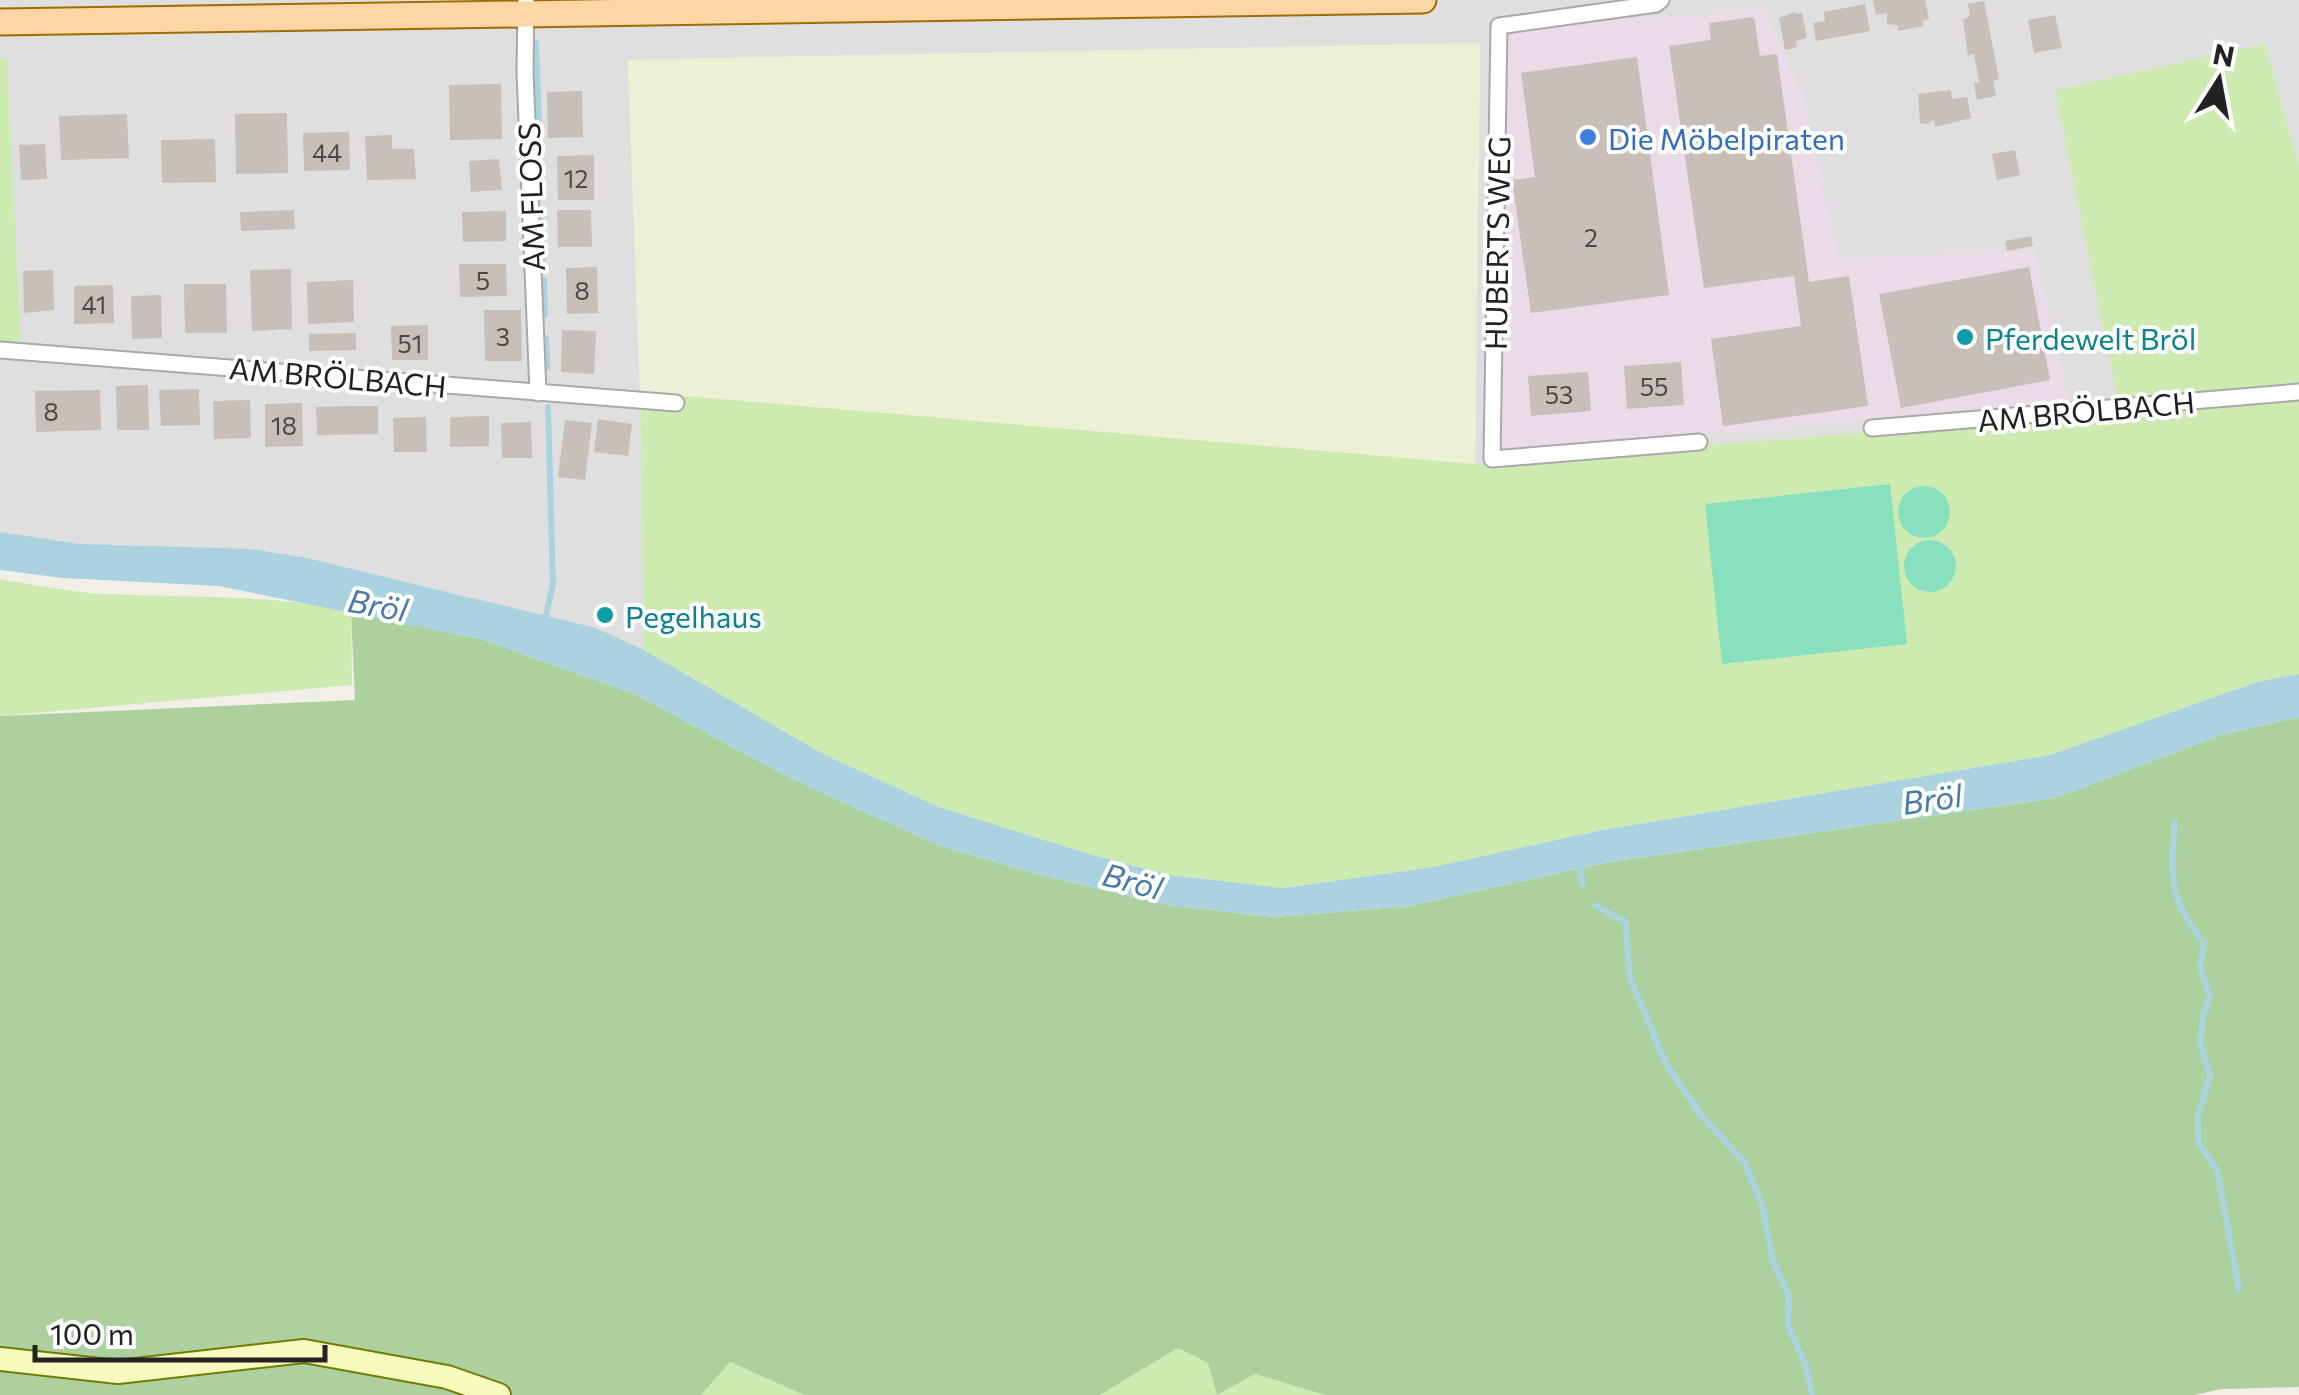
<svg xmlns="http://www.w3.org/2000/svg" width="2299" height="1395" viewBox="0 0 2299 1395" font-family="Commissioner,sans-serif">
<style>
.residential{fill:#e0dfdf}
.industrial{fill:#ebdbe8}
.farmland{fill:#eef0d5}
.grass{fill:#cdebb0}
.forest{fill:#add19e}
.pitch{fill:#88e0be}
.water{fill:#aad3df}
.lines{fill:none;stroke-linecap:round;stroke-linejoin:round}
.stream{stroke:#aad3df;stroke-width:6}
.building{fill:#c7bfb8}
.street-casing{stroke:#a9a9a9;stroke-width:19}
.secondary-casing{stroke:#707d05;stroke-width:26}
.primary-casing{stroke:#a06b00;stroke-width:29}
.street{stroke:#fff;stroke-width:15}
.secondary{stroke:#f7fabf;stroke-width:22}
.primary{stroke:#fcd6a4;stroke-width:25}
.shop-dot{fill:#3f7fe0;stroke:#fff;stroke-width:4}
.culture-dot{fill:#0f9aa8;stroke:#fff;stroke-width:4}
.labels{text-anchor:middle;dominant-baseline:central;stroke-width:8;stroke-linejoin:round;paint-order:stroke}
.number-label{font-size:25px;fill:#4b4948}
.shop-label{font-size:30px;fill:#366cbe;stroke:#fff;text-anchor:start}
.street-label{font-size:30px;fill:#222;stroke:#fff}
.culture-label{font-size:30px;fill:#0d838f;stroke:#fff;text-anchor:start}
.water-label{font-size:32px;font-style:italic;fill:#4a7aab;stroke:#fff}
</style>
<rect width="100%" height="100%" fill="#f2efe9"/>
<!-- residential -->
<path class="residential" d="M0 0H2299V166L2265 45 2121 412 1475 464 1480 43 628 60 640 392 644 650 217 571 0 561Z"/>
<!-- industrial -->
<path class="industrial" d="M1764 11 1803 96 1838 258 2034 251 2068 398 1496 455 1502 28Z"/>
<!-- farmland -->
<path class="farmland" d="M1480 43 1475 464 640 392 628 60Z"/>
<!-- grass -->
<path class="grass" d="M2265 44 2299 166V674L2257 682 2050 755 1597 831 1433 867 1284 888 1169 875 1089 854 939 807 825 755 644 650 640 392 1475 464 2120 412 2055 90Z
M0 59H7L21 346 0 344Z
M0 579C30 584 61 590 91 593 178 599 265 592 351 612L352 685 0 716Z
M1178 1348 1208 1363 1217 1395H1100Z
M730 1362 804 1395H701Z
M1255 1374 1325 1395H1218Z"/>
<!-- forest -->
<path class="forest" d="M351 612 484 640 637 695 790 778 940 846 1037 874 1168 905 1275 917 1409 906 1609 862 2055 798 2224 734 2299 717V1387L2222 1389 2194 1395H1325L1255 1374 1217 1395 1208 1363 1178 1348 1100 1395H804L730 1362 701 1395H0V716L355 700Z"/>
<!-- pitch -->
<path class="pitch" d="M1890 484 1907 644 1722 664 1705 504Z
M1898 512a26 26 0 1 1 52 0a26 26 0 1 1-52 0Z
M1904 566a26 26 0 1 1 52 0a26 26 0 1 1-52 0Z"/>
<!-- water -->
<path class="water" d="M0 532 80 544 252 549 307 558 596 628 644 650 825 755 939 807 1089 854 1169 875 1284 888 1433 867 1597 831 2050 755 2257 682 2299 674V717L2224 734 2055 798 1609 862 1409 906 1275 917 1168 905 1037 874 940 846 790 778 637 695 484 640 219 586 63 578 0 570Z"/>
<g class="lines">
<!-- stream -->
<path class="stream" d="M536 43 539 126
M539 163 541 196
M542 221 543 258
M544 280 545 315
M546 338 547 367
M545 620 553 584 548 407
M2175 822C2171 877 2168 898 2204 943L2200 967 2210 998 2203 1015 2200 1044 2210 1075 2198 1116 2199 1144 2217 1170 2239 1289
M1578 861 1583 884
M1594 905 1625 921 1630 978 1666 1064 1701 1115 1745 1163 1762 1205 1773 1261 1789 1297 1788 1326 1805 1363 1812 1395"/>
</g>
<!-- building -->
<path class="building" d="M1873 0H1925L1929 19 1922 21 1923 26 1898 31 1897 25 1887 24V13L1876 15Z
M1984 1 1999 79 1993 81 1996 96 1977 100 1974 83 1979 82 1974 54 1968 56 1963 20 1970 15 1968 4Z
M1865 4 1870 31 1816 41 1813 23 1825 21 1824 12Z
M1795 12 1796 14 1802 13 1807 38 1796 41 1797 47 1785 50 1779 18Z
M2055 15 2062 48 2034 53 2028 20Z
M1754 17 1760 56 1777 54 1809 282 1849 276 1868 406 1723 426 1711 339 1801 326 1794 276 1704 288 1669 46 1711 40 1709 23Z
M1637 57 1669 295 1531 313 1512 180 1535 177 1521 73Z
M501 84 502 139 450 140 449 85Z
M1951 90 1952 99 1967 97 1971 118 1935 127 1934 120 1927 124 1920 123 1918 94Z
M582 91 583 137 548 138 547 92Z
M287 113 288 173 236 174 235 114Z
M127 114 129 158 61 160 59 116Z
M349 132 350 170 304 171 303 133Z
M392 135V149H414L416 179 367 180 365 136Z
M215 139 216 182 162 183 161 140Z
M45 144 47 179 21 180 19 145Z
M2015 150 2020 175 1997 180 1992 154Z
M594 155V200H558L557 156Z
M499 159 502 190 471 192 469 161Z
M294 210 295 229 241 231 240 212Z
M557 210H591L592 247H558Z
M506 211V241L463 242 462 212Z
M2031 236 2033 246 2007 251 2005 241Z
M459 264H506L507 296 460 297Z
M597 267 598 313 567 314 566 268Z
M2029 267 2050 380 1901 408 1879 294Z
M291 269 292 329 252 331 250 270Z
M53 270 54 310 24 313 23 271Z
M353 280 354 322 308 324 307 282Z
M184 284H226L227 333H185Z
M113 285 114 323 74 324V286Z
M161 295 162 338 132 339 131 296Z
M484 310H521L522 361H485Z
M428 325V360H392L391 326Z
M562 330 596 331 594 374 561 372Z
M356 333V350L309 351V334Z
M1681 362 1684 405 1627 409 1624 366Z
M1588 372 1591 411 1531 416 1528 376Z
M148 385 149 430H117L116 386Z
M199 389 200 425 161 426 159 390Z
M100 390 101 430 36 432 35 391Z
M250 400 251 438 214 439 213 401Z
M302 403 303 446 265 447V404Z
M348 406H378V434L317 435 316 407Z
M489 416V446L450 447V417Z
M426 417 427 452H394L393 418Z
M598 419 632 424 628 456 594 452Z
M565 420 592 423 585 480 558 477Z
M531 422 532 458H502L501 423Z"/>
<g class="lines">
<!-- street casing -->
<g class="street-casing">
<path id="street" d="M526 0 525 72 538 393
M1661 0 1656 4 1499 26 1492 459 1699 442
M0 350 676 403
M1872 428 2299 392"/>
</g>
<!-- secondary casing -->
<g class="secondary-casing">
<path id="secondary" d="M0 1359 118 1372 304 1351 447 1377 499 1395"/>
</g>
<!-- primary casing -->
<g class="primary-casing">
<path id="primary" d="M0 22 1423 0"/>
</g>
<!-- street -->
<use href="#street" class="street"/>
<!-- secondary -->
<use href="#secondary" class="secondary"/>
<!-- primary -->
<use href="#primary" class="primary"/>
</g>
<!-- markers -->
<circle class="shop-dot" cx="1588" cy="137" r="10"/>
<g class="culture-dot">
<circle cx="1965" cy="337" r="10"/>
<circle cx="605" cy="615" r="10"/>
</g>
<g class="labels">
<!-- number labels -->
<g class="number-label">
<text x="327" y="152">44</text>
<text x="576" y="178">12</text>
<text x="1591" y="237">2</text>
<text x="483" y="280">5</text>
<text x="582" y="290">8</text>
<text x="94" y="304">41</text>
<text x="503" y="336">3</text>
<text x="410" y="343">51</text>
<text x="1654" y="386">55</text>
<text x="1559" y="394">53</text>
<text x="51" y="411">8</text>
<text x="284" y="425">18</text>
</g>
<!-- shop labels -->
<g class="shop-label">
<text x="1608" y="137">Die Möbelpiraten</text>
</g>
<!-- street labels -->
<g class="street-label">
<text transform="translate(530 197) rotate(-92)">AM FLOSS</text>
<text transform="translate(1496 243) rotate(-89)">HUBERTS WEG</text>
<text transform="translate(338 376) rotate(5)">AM BRÖLBACH</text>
<text transform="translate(2086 410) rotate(-5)">AM BRÖLBACH</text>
</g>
<!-- culture labels -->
<g class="culture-label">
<text x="1985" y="337">Pferdewelt Bröl</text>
<text x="625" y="615">Pegelhaus</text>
</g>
<!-- water labels -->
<g class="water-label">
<text transform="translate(378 604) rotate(10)">Bröl</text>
<text transform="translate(1932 798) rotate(-8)">Bröl</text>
<text transform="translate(1133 880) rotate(15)">Bröl</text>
</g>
</g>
<!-- north arrow -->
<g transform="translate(2219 80) rotate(11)" stroke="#ffffff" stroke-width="8" paint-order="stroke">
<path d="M0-8L18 38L0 25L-18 38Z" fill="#222222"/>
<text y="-15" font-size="28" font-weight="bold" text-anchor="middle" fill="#222222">N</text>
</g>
<!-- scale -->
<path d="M35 1345v15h290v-15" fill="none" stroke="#222222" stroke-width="5"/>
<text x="50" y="1345" font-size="30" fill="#222222" stroke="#ffffff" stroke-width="8" paint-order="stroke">100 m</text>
</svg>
